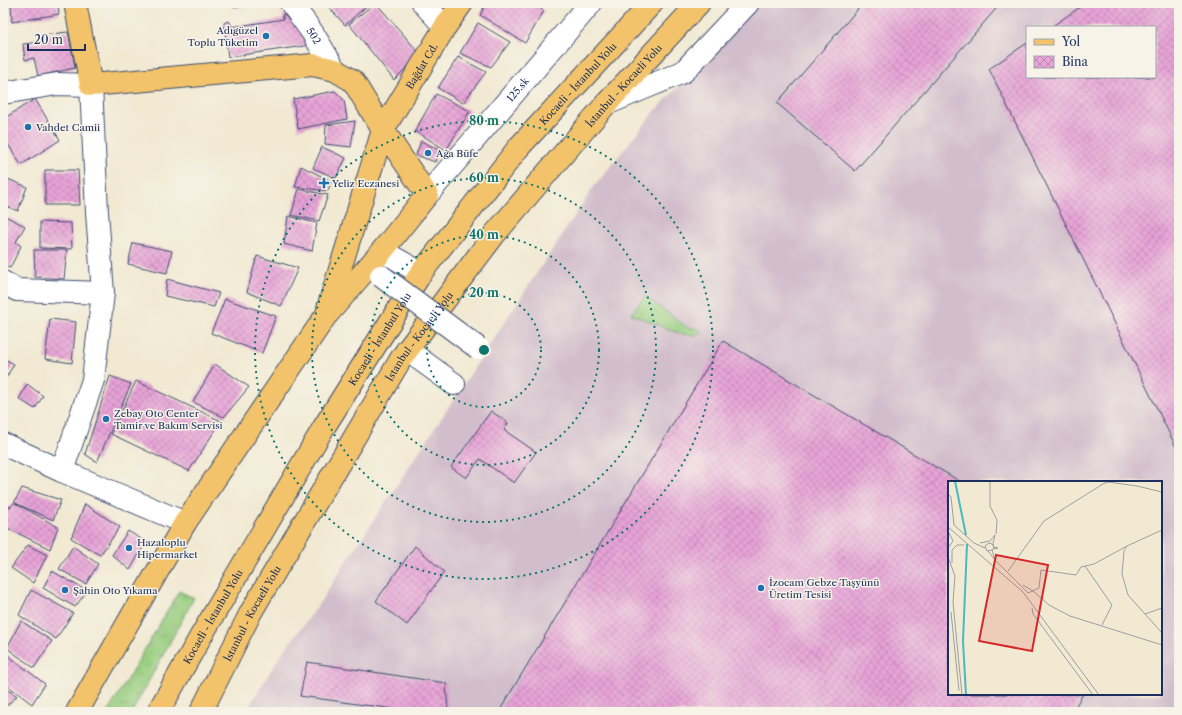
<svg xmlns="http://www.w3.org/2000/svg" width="1182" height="715" viewBox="0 0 1182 715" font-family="'Libre Caslon Text',serif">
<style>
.industrial{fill:#d1bdcb;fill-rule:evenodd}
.grass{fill:url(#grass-tufts);stroke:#5a7e6e}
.garden{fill:#98cd7f;stroke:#5a7e6e}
.building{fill:url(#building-cross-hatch)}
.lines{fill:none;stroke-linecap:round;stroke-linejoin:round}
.minor-casing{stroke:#3b4b6f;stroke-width:24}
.major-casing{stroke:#3b4b6f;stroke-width:24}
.highway-casing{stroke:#3b4b6f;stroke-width:24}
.minor{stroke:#fff;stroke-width:22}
.major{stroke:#f2c36a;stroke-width:22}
.highway{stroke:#f2c36a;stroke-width:22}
.minor-bridge-casing{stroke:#3b4b6f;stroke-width:24;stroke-linecap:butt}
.minor-bridge{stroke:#fff;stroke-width:22}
.ring{fill:none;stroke:#0f766e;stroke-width:2;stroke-dasharray:2 4}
.poi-dot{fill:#1f6fb2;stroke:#f7f3e8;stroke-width:1.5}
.labels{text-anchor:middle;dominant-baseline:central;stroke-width:3;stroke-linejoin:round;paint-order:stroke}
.poi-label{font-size:10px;fill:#1b2f5e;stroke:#f7f3e8;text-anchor:start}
.street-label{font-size:10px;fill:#1b2f5e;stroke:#f7f3e8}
.inset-river{fill:none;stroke:#4ab9c0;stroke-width:2}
.inset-road{fill:none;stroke:#9b9fa4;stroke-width:1}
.view{fill:#d62828;fill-opacity:0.15;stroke:#d62828;stroke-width:2}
.inset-edge{fill:none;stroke:#1b2f5e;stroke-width:2}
.centre{fill:#0f766e;stroke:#f7f3e8;stroke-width:2}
.ring-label{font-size:12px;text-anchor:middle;font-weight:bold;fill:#0f766e;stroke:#f7f3e8;stroke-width:3;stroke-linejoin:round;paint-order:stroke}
</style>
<defs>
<pattern id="grass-tufts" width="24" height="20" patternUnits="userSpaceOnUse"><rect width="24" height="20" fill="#98cd7f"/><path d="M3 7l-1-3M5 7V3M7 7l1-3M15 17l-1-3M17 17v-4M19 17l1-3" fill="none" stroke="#82b070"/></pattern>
<pattern id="building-cross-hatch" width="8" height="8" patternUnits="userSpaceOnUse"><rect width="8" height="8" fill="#e8a3d7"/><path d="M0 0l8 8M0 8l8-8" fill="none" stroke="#bb85b2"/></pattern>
</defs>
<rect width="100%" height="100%" fill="#f7f3e8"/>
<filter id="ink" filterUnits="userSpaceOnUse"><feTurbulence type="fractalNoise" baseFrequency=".025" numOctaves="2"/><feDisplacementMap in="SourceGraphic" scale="8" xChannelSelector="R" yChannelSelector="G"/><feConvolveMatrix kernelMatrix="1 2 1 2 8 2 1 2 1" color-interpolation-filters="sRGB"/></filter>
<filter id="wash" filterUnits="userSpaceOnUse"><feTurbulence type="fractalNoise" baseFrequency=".012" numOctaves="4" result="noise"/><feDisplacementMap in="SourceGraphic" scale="16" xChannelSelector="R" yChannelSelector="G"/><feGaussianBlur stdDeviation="0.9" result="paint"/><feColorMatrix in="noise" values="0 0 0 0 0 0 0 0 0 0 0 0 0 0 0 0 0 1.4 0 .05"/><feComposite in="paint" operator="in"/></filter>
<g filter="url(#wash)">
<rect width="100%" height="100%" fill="#f1e9d2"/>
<!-- industrial -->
<path class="industrial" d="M759 3H1179V712H246L278 659 312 614 593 188 655 111ZM1027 27H1155V77H1027ZM949 482H1161V694H949Z"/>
<!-- grass -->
<path class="grass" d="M179 591 194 598 132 712H108Z"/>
<!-- garden -->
<path class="garden" d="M645 296 688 328H697L702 334 696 335 681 334 631 314Z"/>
<g id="blocks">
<!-- building -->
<path class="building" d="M11 3H58L59 14 12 22Z
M232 3H263V5L233 7Z
M325 3H370L345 25Z
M375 3H376L420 54 394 80 349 24Z
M486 3H532L544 11 525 43 480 15Z
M863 3H1001L855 171 777 103Z
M1086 3H1179V453L989 69 1027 43V77H1155V27H1051Z
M294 13 311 45 228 57 224 23 229 21 232 27 284 19 282 15Z
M478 23 510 42 491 67 460 53Z
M68 32 75 68 38 76 34 58 25 60 23 44 42 42V35Z
M458 57 486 72 463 103 438 88Z
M335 91 344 100 347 119 298 129 293 99Z
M436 94 470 111 446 150 415 131Z
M35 99 60 140 21 165 3 136V119Z
M355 121 351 147 325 144 326 125Z
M421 141 439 150 435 162 416 155Z
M322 147 346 158 336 178 313 168Z
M301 166 331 181 328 191 295 187Z
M45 170H78L80 205H45Z
M3 177 27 187 18 211 3 205Z
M299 189 328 195 319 221 291 215Z
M3 215 25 226 16 242 21 246 10 268 3 265Z
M288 216 317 223 312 251 284 244Z
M40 222 71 223 72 249 40 248Z
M133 243 172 251 167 273 128 264Z
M34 250H67L64 279 35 277Z
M257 256 298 268 281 306 247 292Z
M167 279 219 293 214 307 165 296Z
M225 299 276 316 262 353 211 333Z
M50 319 76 322 72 363 45 359Z
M723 341 961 482H949V694H1083L1072 712H503L500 710Z
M3 358 14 364 3 383Z
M215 364 249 387 224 417 193 402Z
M110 376 131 384 97 462 85 454Z
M136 381 221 421 189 471 111 434Z
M27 384 43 396 35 409 19 399Z
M491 411 508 423 504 430 536 452 514 483 480 459 466 478 451 467Z
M22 488 61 500 53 520 15 503 58 527 50 549 3 526V505L10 507 14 503Z
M85 504 120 527 100 555 71 538Z
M128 531 146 542 130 570 112 555Z
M28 545 47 555 33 583 11 568Z
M73 546 98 564 86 584 59 569Z
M415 546 444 572 407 625 376 601Z
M52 571 87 591 75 607 43 588Z
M31 590 73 613 56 639 19 615Z
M21 621 52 641 34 668 7 648Z
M6 654 45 684 32 704 3 682V660Z
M307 662 446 683 448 712H415L300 696Z
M3 687 17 696 3 709Z"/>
</g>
</g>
<g filter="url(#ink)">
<use href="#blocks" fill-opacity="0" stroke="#3b4b6f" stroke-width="1"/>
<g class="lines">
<!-- minor casing -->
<g class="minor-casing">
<g id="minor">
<path id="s1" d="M291 3 312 32 335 70"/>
<path d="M423 3 445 27"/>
<path d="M3 93 57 84 91 85 97 212 103 293 93 380 62 471"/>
<path d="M606 104 683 72 748 3"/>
<path id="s2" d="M427 195 591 3"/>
<path d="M382 251 421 273"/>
<path d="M3 282 17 290 103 293"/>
<path d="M407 350 454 384"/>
<path d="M3 444 62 471 185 523"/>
</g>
</g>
<!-- major casing -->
<g class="major-casing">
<g id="major">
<path d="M75 3 91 85 313 65 335 70 353 81 383 130 427 195 382 251 325 317 185 523 77 712"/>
<path id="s3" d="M328 308 383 130 445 27 462 3"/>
</g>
</g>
<!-- highway casing -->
<g class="highway-casing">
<g id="highway">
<path id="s4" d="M158 712 201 636 324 427 421 273 519 147 652 3"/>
<path id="s5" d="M201 712 251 612 402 357 494 235 606 104 699 3"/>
</g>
</g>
<!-- minor -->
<use href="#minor" class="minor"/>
<!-- major -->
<use href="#major" class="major"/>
<!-- highway -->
<use href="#highway" class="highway"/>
<!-- minor-bridge casing -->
<g class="minor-bridge-casing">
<path id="minor-bridge" d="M381 276 478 348"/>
</g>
<!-- minor-bridge -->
<use href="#minor-bridge" class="minor-bridge"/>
</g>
</g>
<!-- distance rings -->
<g class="ring">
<circle cx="484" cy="350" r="57"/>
<circle cx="484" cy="350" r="115"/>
<circle cx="484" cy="350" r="172"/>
<circle cx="484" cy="350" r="229"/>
</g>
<!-- markers -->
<g class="poi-dot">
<circle cx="266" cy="36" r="4"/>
<circle cx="28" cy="127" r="4"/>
<circle cx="428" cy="153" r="4"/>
<path d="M322 177h4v4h4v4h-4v4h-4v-4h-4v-4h4z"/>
<circle cx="106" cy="419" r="4"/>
<circle cx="129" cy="548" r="4"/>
<circle cx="761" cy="588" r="4"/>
<circle cx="65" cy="590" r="4"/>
</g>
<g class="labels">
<!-- poi labels -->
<g class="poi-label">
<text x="258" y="30" text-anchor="end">Adıgüzel<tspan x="258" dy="12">Toplu Tüketim</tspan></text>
<text x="36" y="127">Vahdet Camii</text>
<text x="436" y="153">Ağa Büfe</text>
<text x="332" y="183">Yeliz Eczanesi</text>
<text x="114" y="413">Zebay Oto Center<tspan x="114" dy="12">Tamir ve Bakım Servisi</tspan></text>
<text x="137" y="542">Hazaloplu<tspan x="137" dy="12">Hipermarket</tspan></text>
<text x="769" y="582">İzocam Gebze Taşyünü<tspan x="769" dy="12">Üretim Tesisi</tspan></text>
<text x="73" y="590">Şahin Oto Yıkama</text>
</g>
<!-- street labels -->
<g class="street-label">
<text stroke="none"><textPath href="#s1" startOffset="40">502</textPath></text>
<text stroke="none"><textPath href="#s3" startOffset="261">Bağdat Cd.</textPath></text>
<text stroke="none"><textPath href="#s4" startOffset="758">Kocaeli - İstanbul Yolu</textPath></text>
<text stroke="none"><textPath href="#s5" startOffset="759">İstanbul - Kocaeli Yolu</textPath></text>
<text stroke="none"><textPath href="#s2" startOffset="139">125.sk</textPath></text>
<text stroke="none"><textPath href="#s5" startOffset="435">İstanbul - Kocaeli Yolu</textPath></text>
<text stroke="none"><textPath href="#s4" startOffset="434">Kocaeli - İstanbul Yolu</textPath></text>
<text stroke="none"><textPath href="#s5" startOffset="111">İstanbul - Kocaeli Yolu</textPath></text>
<text stroke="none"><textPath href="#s4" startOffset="110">Kocaeli - İstanbul Yolu</textPath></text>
</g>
</g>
<!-- overview -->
<g transform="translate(948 481)">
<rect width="214" height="214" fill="#f1e9d2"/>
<path class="inset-river" d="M7 0 18 54M18 214 15 160 19 63"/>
<path class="inset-road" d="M42 0V25L49 39 48 53M0 13 3 16 6 44 26 62 37 67M0 46 75 111 151 214M214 49 179 65 176 70 174 93 180 114 214 152M0 50 5 60 0 67M32 62 42 60 47 54M45 68 50 67 46 66 45 64 44 63 41 62 37 65 39 70 44 69 46 67 45 64V62L47 54M40 70 47 79 44 69M0 76 7 95 5 121 14 214M47 79 80 112 91 107 93 89 128 94 133 86 146 83 179 65M4 82V69L9 64H16M137 85 164 124 154 144M60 90 96 40 155 3 160 1 189 5 214 11M75 104 85 110 101 124 122 135 214 164M84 127 85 133 145 214M3 131 11 210M197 133 214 127"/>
<path class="view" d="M48 74 100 84 84 170 31 160Z"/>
<rect width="214" height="214" class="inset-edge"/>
</g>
<circle cx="484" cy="350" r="6" class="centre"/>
<g class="ring-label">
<text x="484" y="125">80 m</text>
<text x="484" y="182">60 m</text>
<text x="484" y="239">40 m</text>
<text x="484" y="297">20 m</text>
</g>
<!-- margin -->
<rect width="1182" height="715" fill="none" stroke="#f7f3e8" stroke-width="16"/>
<!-- legend -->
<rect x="1026" y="26" width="130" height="52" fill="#f7f3e8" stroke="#9fa5b1"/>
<rect x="1034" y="39" width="20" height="6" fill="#f2c36a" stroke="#9fa5b1"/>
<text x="1062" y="46" font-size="12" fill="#1b2f5e">Yol</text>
<rect x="1034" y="56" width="20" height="12" fill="url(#building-cross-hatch)" stroke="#9fa5b1"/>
<text x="1062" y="66" font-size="12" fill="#1b2f5e">Bina</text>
<!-- scale -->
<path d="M28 44v6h57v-6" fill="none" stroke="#1b2f5e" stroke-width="2"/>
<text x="34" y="44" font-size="12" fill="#1b2f5e" stroke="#f7f3e8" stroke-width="3" paint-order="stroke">20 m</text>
</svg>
